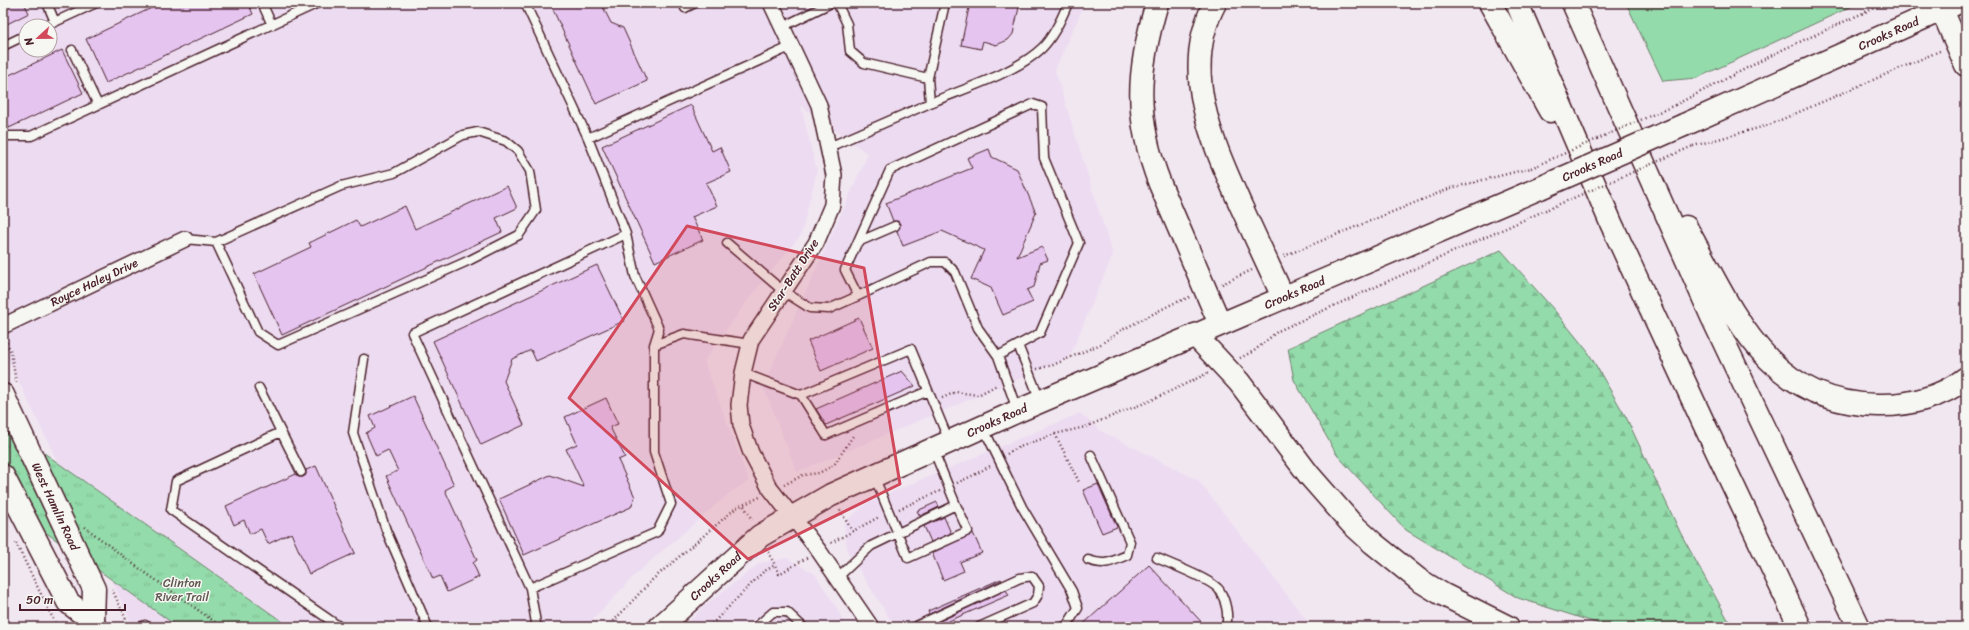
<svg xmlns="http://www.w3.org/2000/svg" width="1969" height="630" viewBox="0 0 1969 630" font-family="Sriracha,sans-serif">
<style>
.built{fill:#eddcf1;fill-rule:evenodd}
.grass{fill:#93dbaa;stroke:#6e7d6a}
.forest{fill:url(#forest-firs);stroke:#6e7d6a}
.park{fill:url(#park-tufts);stroke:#6e7d6a}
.building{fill:#e5c4f0;stroke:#4a1f2b}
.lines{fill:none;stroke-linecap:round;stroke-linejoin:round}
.service-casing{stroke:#4a1f2b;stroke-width:11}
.minor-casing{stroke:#4a1f2b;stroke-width:18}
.secondary-casing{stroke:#4a1f2b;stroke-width:25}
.motorway-casing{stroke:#4a1f2b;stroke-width:25}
.path{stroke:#4a1f2b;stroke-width:2.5;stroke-dasharray:1 3;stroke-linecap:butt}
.service{stroke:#f6f6f2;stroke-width:8}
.minor{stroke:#f6f6f2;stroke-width:15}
.secondary{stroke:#f6f6f2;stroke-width:22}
.motorway{stroke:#f6f6f2;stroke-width:22}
.secondary-bridge-casing{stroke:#4a1f2b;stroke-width:25;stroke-linecap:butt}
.path-bridge{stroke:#4a1f2b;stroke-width:2.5;stroke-dasharray:1 3;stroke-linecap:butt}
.secondary-bridge{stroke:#f6f6f2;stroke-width:22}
.marked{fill:#d1495b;fill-opacity:0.2;stroke:#d1495b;stroke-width:3;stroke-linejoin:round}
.labels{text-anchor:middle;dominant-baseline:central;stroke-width:3;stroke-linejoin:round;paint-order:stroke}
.street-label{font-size:12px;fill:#4a1f2b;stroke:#f6f6f2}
.park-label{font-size:12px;fill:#605751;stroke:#f6f6f2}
</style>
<defs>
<pattern id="forest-firs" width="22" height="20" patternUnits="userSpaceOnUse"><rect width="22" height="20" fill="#93dbaa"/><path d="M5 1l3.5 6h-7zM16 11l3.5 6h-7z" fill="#80bc92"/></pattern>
<pattern id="park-tufts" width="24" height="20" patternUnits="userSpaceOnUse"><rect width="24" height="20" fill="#93dbaa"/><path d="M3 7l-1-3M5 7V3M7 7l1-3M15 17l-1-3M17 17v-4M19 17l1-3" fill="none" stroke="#80bc92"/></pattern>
</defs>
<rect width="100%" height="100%" fill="#f1e7f1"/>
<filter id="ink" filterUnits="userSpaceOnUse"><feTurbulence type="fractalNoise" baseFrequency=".025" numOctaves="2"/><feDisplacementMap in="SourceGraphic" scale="8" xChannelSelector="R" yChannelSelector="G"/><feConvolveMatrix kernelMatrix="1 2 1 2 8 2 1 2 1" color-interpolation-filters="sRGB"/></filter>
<g filter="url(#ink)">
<!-- built -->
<path class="built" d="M3 3H1085L1055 70 1113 255 1069 358 797 472 763 386 868 154 801 106 817 171 801 235 751 296 704 361 749 481 731 492 638 572 586 627H290L58 463 3 349ZM26 26H50V50H26Z
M1080 413 1101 431 1198 480 1312 627H895L847 551 844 523 868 502Z
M787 558 815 574 837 608 845 627H684L704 606 760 563Z
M112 580 178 627H133Z"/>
<!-- grass -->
<path class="grass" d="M1626 3H1859L1697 78 1663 81Z"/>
<!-- forest -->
<path class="forest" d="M1501 250 1555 311 1588 352 1626 417 1681 534 1732 627H1609L1518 598 1406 530 1337 455 1294 380 1288 348Z"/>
<!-- park -->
<path class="park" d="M3 424 290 627H178L3 502Z"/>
<!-- building -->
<path class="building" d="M3 3H24L29 13 3 26Z
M162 3H248L253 14 106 83 86 39Z
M550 3H601L611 23 623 28 647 81 596 104Z
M970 3H1020L1013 34 1008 40 996 45 983 41 981 49 961 45Z
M62 50 83 93 9 128 3 115V78Z
M691 105 712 151 720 147 731 172 706 183 717 206 692 217 703 240 655 262 602 146Z
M989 149 992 157 1017 169 1036 213 1017 257 1042 247 1048 260 1040 263 1034 287 1027 290 1033 302 1003 315 991 288 971 279 984 250 942 231 903 246 897 231 900 224 898 221H893L886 203 972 168 967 158Z
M507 186 517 208 496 218 502 232 282 335 254 274 311 247 309 243 356 220 360 227 405 206 415 229Z
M597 265 624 321 536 361 531 350 512 359 504 381 524 425 481 445 433 341Z
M859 318 873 348 821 371 808 341Z
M902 371 915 386 826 425 816 409Z
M413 396 454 485 445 490 477 560 473 563 479 577 447 592 440 576 433 579 386 476 398 471 388 450 376 456 366 433 375 428 370 416Z
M606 398 618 424 610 427 625 457 618 460 635 497 631 507 524 555 499 499 550 475 584 487 566 449 577 444 565 417Z
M316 466 355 553 309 574 291 533 268 544 261 529 250 534 244 520 234 525 226 506 296 474 298 477H303L306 475V470Z
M1098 484 1117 527 1102 533 1083 490Z
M937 502 939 507 920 516 917 511Z
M944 517 951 533 931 542 924 526Z
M973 533 982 553 960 562 964 571 943 580 932 553Z
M1149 565 1206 627H1080Z
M1001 579 1002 580 929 614 928 611Z
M1006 590 1009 595 935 627 934 624Z"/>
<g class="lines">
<!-- service casing -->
<g class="service-casing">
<path id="service" d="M47 3 55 22
M262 3 272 25
M525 3 588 138 626 234 412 333 530 588 657 532 671 504 654 452V345L684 334 750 344
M837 3 847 24 850 51 864 63 928 78
M685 8 695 3
M46 26 96 3
M782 27 831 3
M3 46 26 35
M72 50 98 105
M930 103C963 89 1016 73 1042 48 1054 36 1062 18 1068 3
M3 136H31L318 3
M588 138 792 46
M829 147 930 103 928 78 945 3
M626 234 635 276 659 329 654 345
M185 239 216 242 258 332 278 345 470 260 519 235 536 210 530 171 518 151 506 141 478 132 463 135 394 173 341 186 216 242
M858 242 895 226
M727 243 783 291 810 308 829 309 858 296 845 270 890 170 1033 104 1042 107 1044 158 1079 243 1040 333 998 356 1017 410
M858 296 931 262H945L955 272 978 328 998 356
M1018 345 1040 400
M364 359 353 433 386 530 428 627
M743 373 801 395 911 349 949 441
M259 388 301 472
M801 395 826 435 928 391
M983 427 1022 507 1072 591 1078 608 1067 625 1063 627
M281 432 176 481 171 510 340 627
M874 476 908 558 968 531 956 505
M1157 558C1170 564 1214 580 1220 591 1226 601 1229 616 1226 627
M1088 560C1105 566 1111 562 1127 555L1130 542 1091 455
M837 578 871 546 956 505 933 449
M530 588 536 623 535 627
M140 627 145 625
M756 627 773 612H787L803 627
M914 627 1020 578 1032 576 1039 586 1038 595 1033 603 979 627"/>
</g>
<!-- minor casing -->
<g class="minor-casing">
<g id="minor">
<path d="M771 3 819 105 834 175 832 205 816 243 751 340 743 373 739 405 741 425 751 453 769 487 819 551 871 627"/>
<path id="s1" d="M3 326 185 239"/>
</g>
</g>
<!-- secondary casing -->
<g class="secondary-casing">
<g id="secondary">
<path id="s2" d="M1684 125 1957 3"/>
<path id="s3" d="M3 395 94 589 93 622"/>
<path d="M3 476 68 602 93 622 95 627"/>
<path id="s4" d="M660 627 760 536 831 495 1018 411 1540 188"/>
</g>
</g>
<!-- motorway casing -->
<g class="motorway-casing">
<path id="motorway" d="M1157 3C1137 71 1134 117 1160 184L1220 324
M1215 3C1179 71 1213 143 1241 206 1255 236 1269 266 1283 297
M1490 3 1550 111
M1517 3 1611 223 1704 424 1800 627
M1573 3 1712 317 1859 627
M1942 10 1966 65
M1686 227C1733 311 1766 403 1878 405 1908 406 1942 397 1966 378
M1195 335 1239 382 1309 475 1351 523 1373 543 1419 580 1442 594 1508 627"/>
</g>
<!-- path -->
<path class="path" d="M1675 105 1784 49 1885 3
M1693 146 1769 125 1942 50
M1284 256 1451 188 1531 168
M1222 284 1252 270
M5 339 11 352 16 382
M1240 358 1254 351 1278 331 1548 209
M1037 369 1053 365 1101 344 1120 331 1172 304 1190 297
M942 398 956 392 978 395 997 385
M1055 434 1079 482
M1007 454 1017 448 1055 434 1085 427 1152 400 1208 373
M957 483 974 475 990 466
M784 485 803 475 819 473 834 465 853 436
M744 506 752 520
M899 509 940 491
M840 510 852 531
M85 527 129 561 222 627
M16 543 57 627
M831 543 879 517
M768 552 775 565
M112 589 129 626
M608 627 652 580 736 508 760 497
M709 627 763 572 775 565 779 574 808 557"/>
<!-- service -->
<use href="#service" class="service"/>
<!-- minor -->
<use href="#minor" class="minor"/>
<!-- secondary -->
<use href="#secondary" class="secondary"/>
<!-- motorway -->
<use href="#motorway" class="motorway"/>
<!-- secondary-bridge casing -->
<g class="secondary-bridge-casing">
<g id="secondary-bridge">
<path id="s5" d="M1540 188 1684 125"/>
</g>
</g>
<!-- path-bridge -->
<path class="path-bridge" d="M1531 168 1675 105
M1548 209 1693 146"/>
<!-- secondary-bridge -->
<use href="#secondary-bridge" class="secondary-bridge"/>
</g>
</g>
<!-- marked area -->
<path class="marked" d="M687 226 864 268 900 484 748 559 569 398Z"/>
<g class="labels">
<!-- street labels -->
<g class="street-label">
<text stroke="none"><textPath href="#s2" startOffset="224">Crooks Road</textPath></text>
<text stroke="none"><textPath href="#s5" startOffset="57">Crooks Road</textPath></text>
<text transform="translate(793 275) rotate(-57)">Star-Batt Drive</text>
<text stroke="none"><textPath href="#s1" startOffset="101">Royce Haley Drive</textPath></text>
<text stroke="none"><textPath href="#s4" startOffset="723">Crooks Road</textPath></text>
<text stroke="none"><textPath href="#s4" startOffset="399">Crooks Road</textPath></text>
<text stroke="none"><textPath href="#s3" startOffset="123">West Hamlin Road</textPath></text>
<text stroke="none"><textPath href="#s4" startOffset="75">Crooks Road</textPath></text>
</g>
<!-- park labels -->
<g class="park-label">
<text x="182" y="583">Clinton<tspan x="182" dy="14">River Trail</tspan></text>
</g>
</g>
<!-- margin -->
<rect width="1969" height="630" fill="none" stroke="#f6f6f2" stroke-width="16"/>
<rect x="8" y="8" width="1953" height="614" fill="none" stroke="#4a1f2b" stroke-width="1.5" filter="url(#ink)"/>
<!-- north arrow -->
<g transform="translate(38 38) rotate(248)"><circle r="19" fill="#f6f6f2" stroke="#b1a0a2"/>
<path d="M0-3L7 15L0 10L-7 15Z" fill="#d1495b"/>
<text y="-6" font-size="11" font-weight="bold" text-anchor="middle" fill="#4a1f2b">N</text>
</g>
<!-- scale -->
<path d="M20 604v6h105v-6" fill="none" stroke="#4a1f2b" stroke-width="2"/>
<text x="26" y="604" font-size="12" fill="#4a1f2b" stroke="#f6f6f2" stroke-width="3" paint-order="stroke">50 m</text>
</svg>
